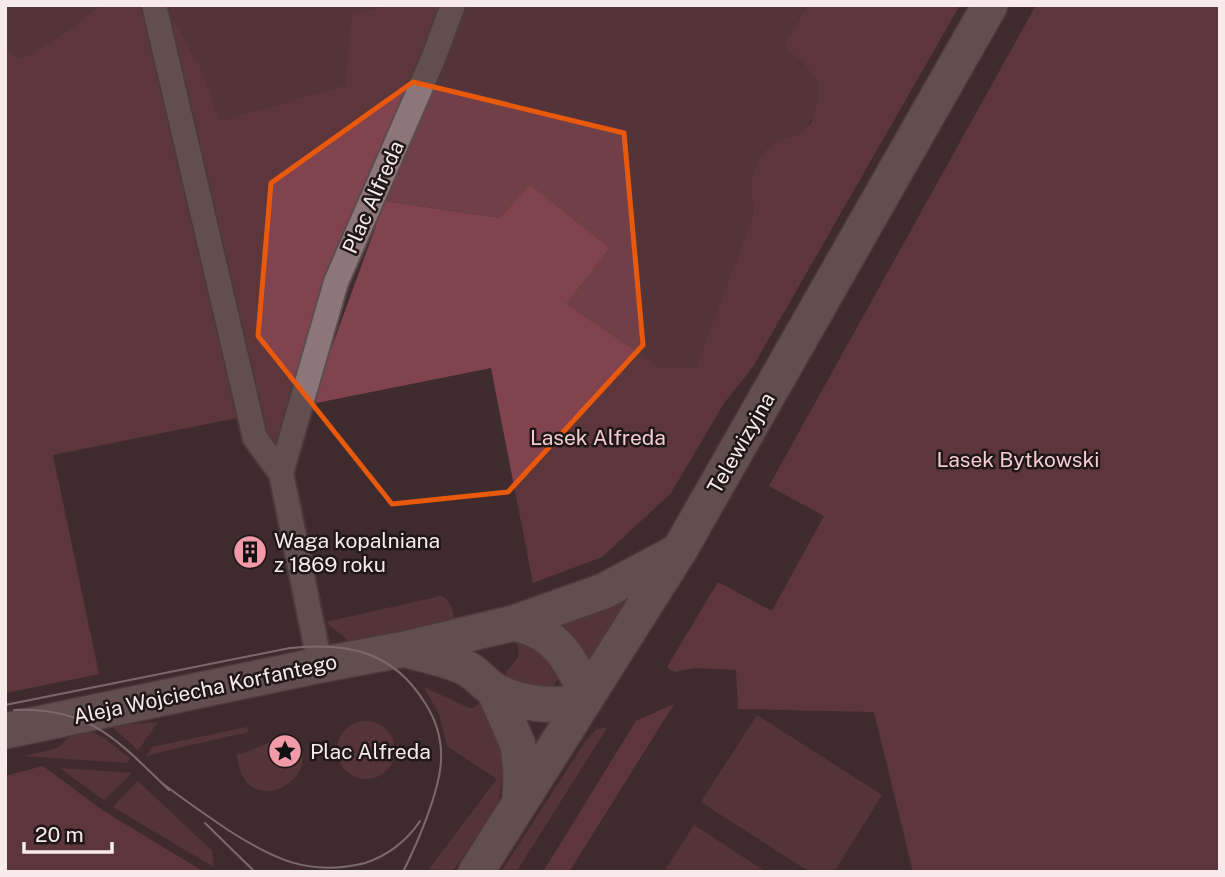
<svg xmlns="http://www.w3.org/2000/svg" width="1225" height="877" viewBox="0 0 1225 877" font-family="'Public Sans',sans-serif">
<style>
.green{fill:#703f47}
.forest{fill:#81444f}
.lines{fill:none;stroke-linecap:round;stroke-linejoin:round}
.street-casing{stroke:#5c4c4e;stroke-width:28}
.secondary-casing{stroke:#5c4c4e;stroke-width:38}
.street{stroke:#8d7679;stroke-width:24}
.secondary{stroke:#8d7679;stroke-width:35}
.tram{stroke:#c4b6b7;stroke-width:2}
.marked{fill:none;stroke:#e8590c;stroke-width:5;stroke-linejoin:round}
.labels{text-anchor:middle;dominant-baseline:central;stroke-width:5;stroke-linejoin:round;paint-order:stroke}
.street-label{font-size:21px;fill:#f7eaeb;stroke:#201718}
.park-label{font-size:21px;fill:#f3cbd0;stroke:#201718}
.poi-label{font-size:21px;fill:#f7eaeb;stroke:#201718;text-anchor:start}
</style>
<rect width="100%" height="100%" fill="#3f2c2e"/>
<!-- green -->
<path class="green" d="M5 5H101L63 34 22 59 5 50Z
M165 5H392L352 15 345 85 220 121 205 76Z
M468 5H808L783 46C796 56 811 66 818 81 825 97 812 125 798 135 794 137 788 138 782 139L751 181 753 216 696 369 661 368 565 304 530 186 500 218 385 201Z
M634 593 589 665 555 623Z
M441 596C449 598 453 609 454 618L449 622 350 642 326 622Z
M517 640C535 644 553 661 558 679L549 691 513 681 505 674 519 656Z
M424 687 469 708H474L480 702 495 722 505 763 498 804 452 872H427L497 779 447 746 439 714Z
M757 715 882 795 834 872H810L701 802Z
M337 750a29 29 0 1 1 58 0a29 29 0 1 1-58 0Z
M158 722 138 750 111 726Z
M247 727 249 732 164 751 146 757 152 747Z
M607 728 516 872H501L585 742 597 729Z
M88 730 104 738 130 759 126 763 24 756 58 748 74 732Z
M290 733C336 776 241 828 237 753L243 754Z
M60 768 132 773 104 800Z
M138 781 212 851 214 867 113 807Z
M694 825 766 872H664Z"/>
<!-- forest -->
<path class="forest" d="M101 5H144L146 9 237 418 53 455 99 674 5 693V50L22 59 63 34Z
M165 5 205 76 220 121 345 85 352 14 392 5H444L277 450 261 424Z
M808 5H960L752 368 724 403 671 493 602 557 533 583 491 368 311 404 385 201 500 218 530 185 609 248 566 304 661 368H696L753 216 751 181 762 155 770 146 782 139 796 136 811 123 818 101 819 83 804 63 783 46Z
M1036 5H1220V872H913L874 712 738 709 736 670 694 668 674 672 667 667 718 582 772 611 824 516 769 486Z
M674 704 569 872H543L636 721Z
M43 766 102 810 204 872H5V776Z"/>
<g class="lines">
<!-- street casing -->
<g class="street-casing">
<path id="street" d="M154 5 255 438 281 473
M320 665 281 473 336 282 433 59 453 5"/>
</g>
<!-- secondary casing -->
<g class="secondary-casing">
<path id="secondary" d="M514 623C556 632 571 659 587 696
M407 650C426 655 446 659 464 667 476 672 483 683 494 690 521 705 554 707 583 702
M494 690 518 745 521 772 520 801
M5 731 320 665 405 649 514 623 604 591 679 551
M476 872 679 551 990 5"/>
</g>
<!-- street -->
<use href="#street" class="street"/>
<!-- secondary -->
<use href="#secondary" class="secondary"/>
<!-- tram -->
<path class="tram" d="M5 705 290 648C347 642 393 651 425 703 436 720 442 740 441 760 440 791 417 844 403 872
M14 710C91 707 118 741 169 790
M162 783C184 800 206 815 228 830 273 859 310 877 365 863 387 856 407 841 420 821
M205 823 255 872"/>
</g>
<!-- marked area -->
<path d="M0 0H1225V877H0ZM413 82 624 133 643 345 508 492 392 504 258 336 271 183Z" fill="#3f2c2e" fill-opacity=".55" fill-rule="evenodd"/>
<path class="marked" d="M413 82 624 133 643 345 508 492 392 504 258 336 271 183Z"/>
<!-- icons -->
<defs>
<g id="building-disc" transform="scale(1.75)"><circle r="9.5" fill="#f39aa8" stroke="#201718"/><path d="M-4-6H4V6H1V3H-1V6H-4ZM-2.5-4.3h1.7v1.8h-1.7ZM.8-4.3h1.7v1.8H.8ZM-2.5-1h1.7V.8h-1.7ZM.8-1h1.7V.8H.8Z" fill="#111"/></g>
<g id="sight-disc" transform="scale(1.75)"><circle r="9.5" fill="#f39aa8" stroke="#201718"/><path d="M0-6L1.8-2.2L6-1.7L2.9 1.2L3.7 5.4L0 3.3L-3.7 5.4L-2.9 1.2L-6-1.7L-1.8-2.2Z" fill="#111"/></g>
</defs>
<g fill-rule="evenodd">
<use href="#building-disc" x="250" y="552"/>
<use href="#sight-disc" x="285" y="751"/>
</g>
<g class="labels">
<!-- street labels -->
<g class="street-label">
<text transform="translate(373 197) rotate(-66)">Plac Alfreda</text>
<text transform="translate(741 443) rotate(-60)">Telewizyjna</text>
<text transform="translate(205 689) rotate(-12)">Aleja Wojciecha Korfantego</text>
</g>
<!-- park labels -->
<g class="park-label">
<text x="598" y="437">Lasek Alfreda</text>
<text x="1018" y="459">Lasek Bytkowski</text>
</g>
<!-- poi labels -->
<g class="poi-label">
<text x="274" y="540">Waga kopalniana<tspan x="274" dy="24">z 1869 roku</tspan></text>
<text x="310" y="751">Plac Alfreda</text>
</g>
</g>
<!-- border -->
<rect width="1225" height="877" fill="none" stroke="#f7eaeb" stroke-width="14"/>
<!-- scale -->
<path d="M24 842v10h88v-10" fill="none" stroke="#f7eaeb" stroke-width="3.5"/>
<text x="35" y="842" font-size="21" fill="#f7eaeb" stroke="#201718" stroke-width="5" paint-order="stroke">20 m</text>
</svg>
